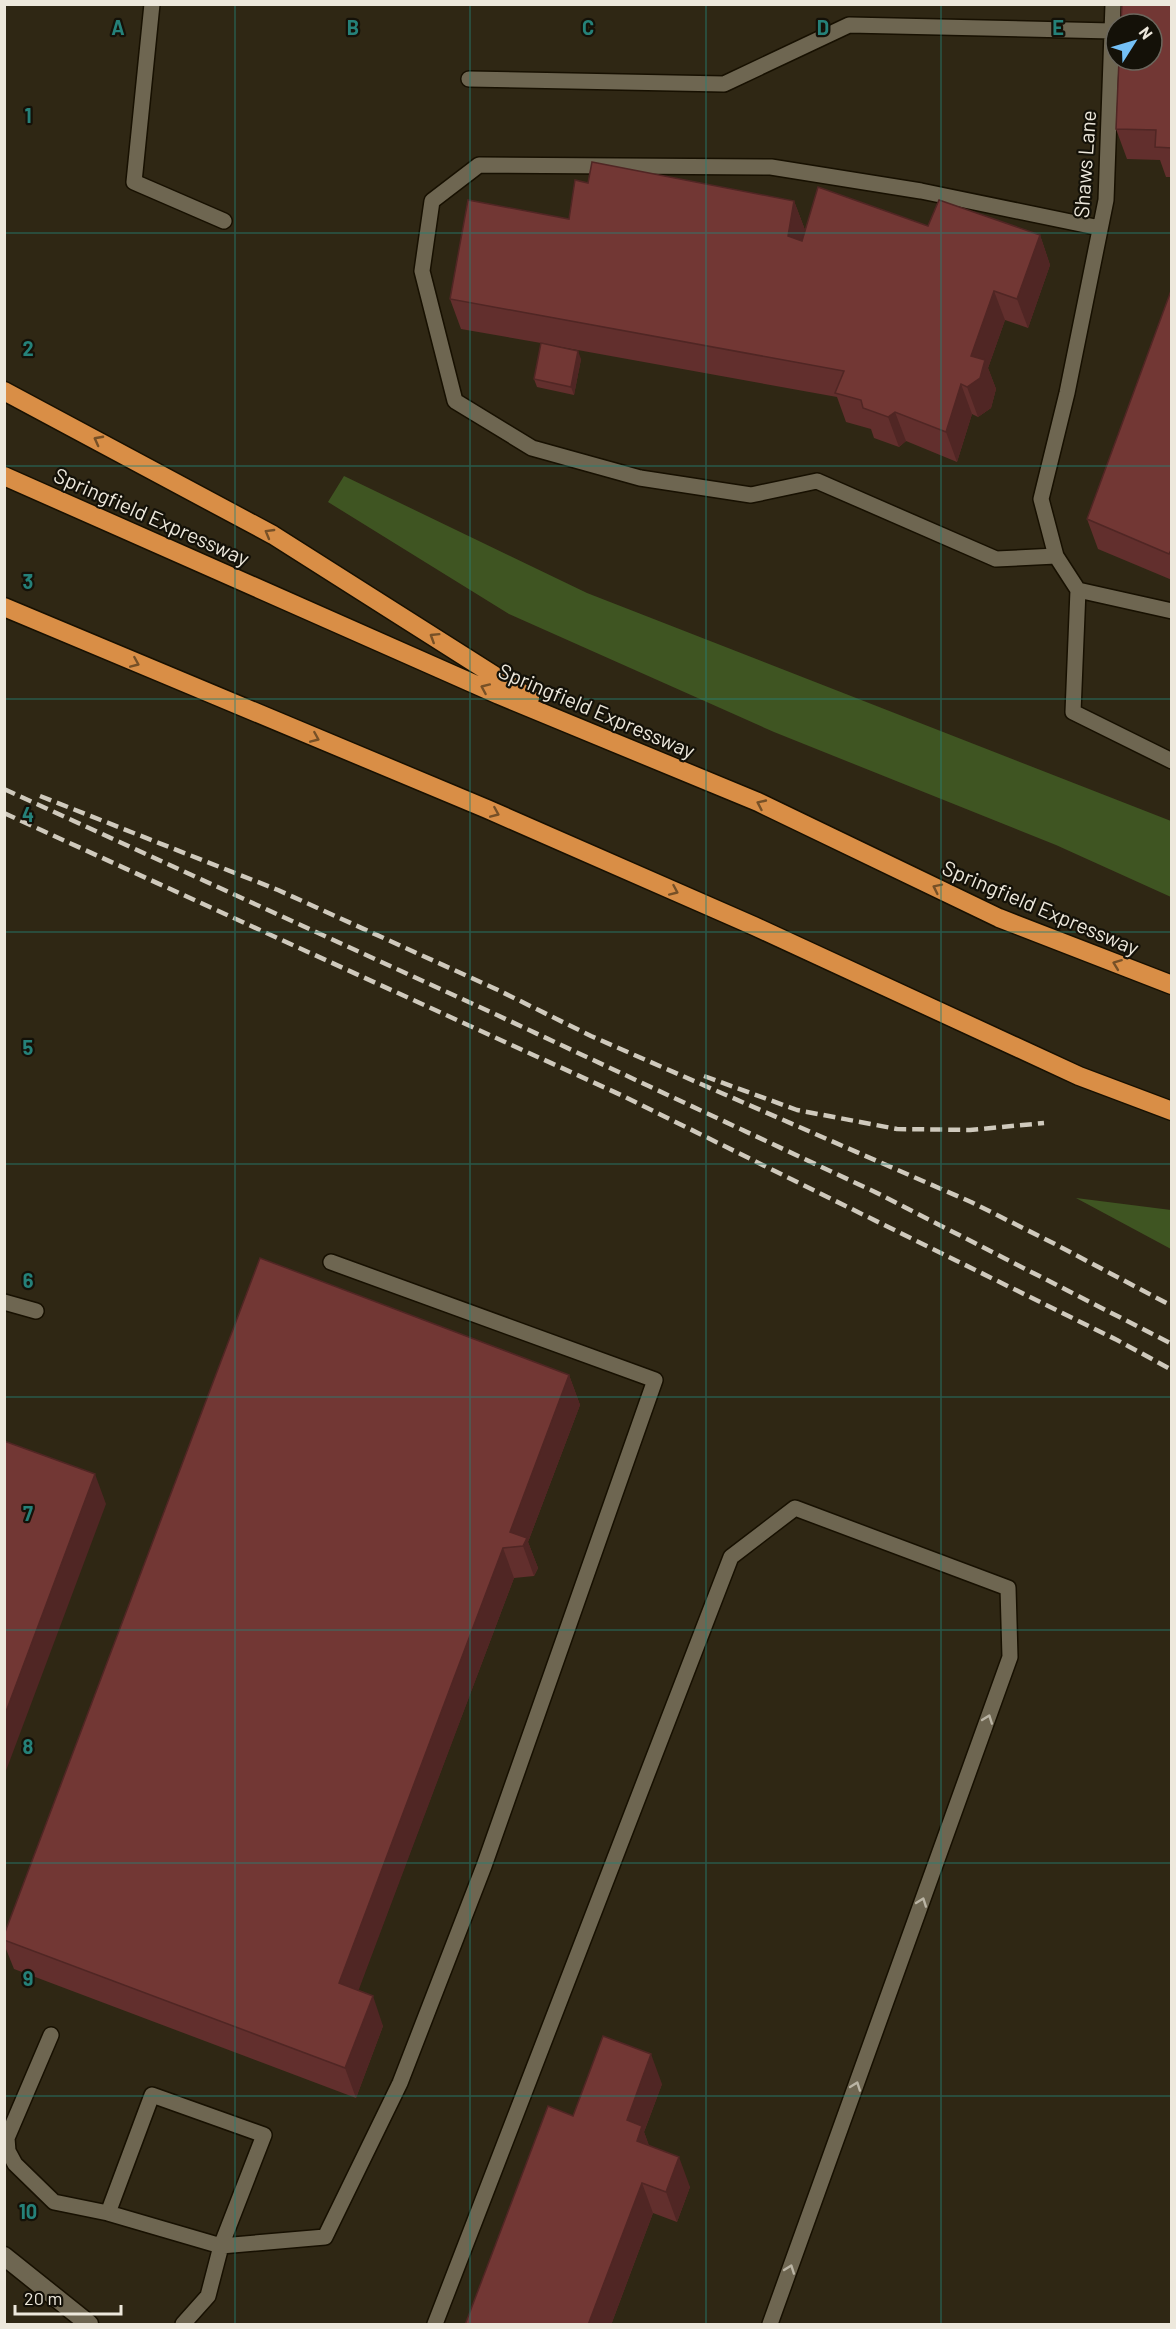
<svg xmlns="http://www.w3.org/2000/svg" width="1176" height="2329" viewBox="0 0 1176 2329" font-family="Barlow,sans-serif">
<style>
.green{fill:#3f5522}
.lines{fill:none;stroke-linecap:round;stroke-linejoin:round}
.service-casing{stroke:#171001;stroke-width:18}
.secondary-casing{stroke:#171001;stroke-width:21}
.motorway-casing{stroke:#171001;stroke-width:21}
.service{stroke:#6e6651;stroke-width:15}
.secondary{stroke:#6e6651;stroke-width:18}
.motorway{stroke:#d98e46;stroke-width:18}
.rail{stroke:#cfc9bc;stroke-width:4.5;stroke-dasharray:12 6;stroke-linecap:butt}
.wall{fill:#622f2d}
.shaded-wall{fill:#502624}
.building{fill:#723734;stroke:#502624;stroke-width:1.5}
.oneway{stroke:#765027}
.oneway2{stroke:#bab4a4}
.grid{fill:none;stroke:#258179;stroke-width:1.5;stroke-opacity:0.55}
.labels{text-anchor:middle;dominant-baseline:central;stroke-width:4.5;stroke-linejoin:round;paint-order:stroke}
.street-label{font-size:21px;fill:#ede8dc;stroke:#141108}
.grid-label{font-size:20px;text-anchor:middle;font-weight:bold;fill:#258179;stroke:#141108;stroke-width:4.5;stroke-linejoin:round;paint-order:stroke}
</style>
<rect width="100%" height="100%" fill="#2f2714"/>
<!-- green -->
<path class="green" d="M344 476 587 593 1171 821V897L1056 845 774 732 509 614 328 502Z
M1076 1198 1171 1210V1249Z"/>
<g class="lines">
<!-- service casing -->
<g class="service-casing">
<path id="service" d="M152 4 134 182 224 221
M1113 4 1106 200 1067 393 1041 499 1056 556 1078 590 1172 611
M469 79 724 84 849 25 1112 31
M1056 556 996 559 817 481 751 495 640 478 532 448 455 401 422 271 432 201 479 165 771 167 921 191 1100 228
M1078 590 1073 712 1172 761
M4 1302 36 1311
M51 2035 7 2138 8 2151 15 2164 54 2202 108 2213 221 2246 325 2237 400 2083 484 1866 655 1380 331 1262
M108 2213 152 2095 264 2135 221 2246 208 2296 183 2324
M435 2324 731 1557 795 1508 1008 1588 1010 1657 770 2324"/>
</g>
<!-- secondary casing -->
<g class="secondary-casing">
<path id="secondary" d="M4 2256 89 2324"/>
</g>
<!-- motorway casing -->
<g class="motorway-casing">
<path id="motorway" d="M4 391 273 535 530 698
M4 476 499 695 758 802 999 918 1172 985
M4 607 487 809 754 926 1079 1076 1172 1111"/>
</g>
<!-- service -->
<use href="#service" class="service"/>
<!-- secondary -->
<use href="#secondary" class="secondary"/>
<!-- motorway -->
<use href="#motorway" class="motorway"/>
<!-- rail -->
<path class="rail" d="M4 789 497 1015 875 1192 1172 1344
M40 796 278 890 498 990 591 1036 971 1202 1053 1243 1172 1306
M4 813 621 1095 1117 1340 1172 1370
M704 1076 797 1110 897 1129 970 1130 1044 1123"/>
</g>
<!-- wall -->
<path class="wall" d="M1172 4V177H1166L1160 160 1127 159 1116 129Z
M588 183 794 201 805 230 928 226 1040 235 1050 265 1028 328 1005 320 988 368 996 389 991 408 978 417 972 414 957 462 906 441 899 447 874 438 871 429 846 422 837 397 550 345 581 359 574 395 537 387 534 379 541 343 461 329 450 299 569 219Z
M1172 288V580L1098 549 1087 519Z
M569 1375 580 1405 528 1542 538 1568 534 1576 514 1578 358 1990 383 2026 356 2098 14 1969 4 1944V1935Z
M662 2084 644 2132 649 2146 690 2187 677 2222 653 2213 611 2325H465L573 2116Z"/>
<!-- shaded-wall -->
<path class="shaded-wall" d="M794 201 805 230 799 266 788 236Z
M1040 235 1050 265 1028 328 1017 299Z
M994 291 1005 320 988 368 996 389 991 408 978 417 967 387 971 356Z
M578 351 581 359 574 395 571 387Z
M961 384 972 414 957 462 946 432Z
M895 412 906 441 899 447 888 417Z
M569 1375 580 1405 528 1542 538 1568 534 1576 523 1546 510 1532Z
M95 1474 106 1504 4 1776V1717Z
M503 1548 514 1578 350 2013 339 1983Z
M373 1996 383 2026 356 2098 345 2068Z
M651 2054 662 2084 644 2132 653 2156 648 2171 627 2120Z
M679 2157 690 2187 677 2222 666 2192Z
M642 2183 653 2213 611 2325H588Z"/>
<!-- building -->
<path class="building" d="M1122 4H1172V148L1155 147 1156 130 1116 129 1119 60H1152V24H1121Z
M592 162 794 201 788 236 802 241 818 187 928 226 939 200 1040 235 1017 299 994 291 971 356 985 360 980 378 967 387 961 384 946 432 895 412 888 417 863 408 861 400 835 393 844 371 450 299 468 200 569 219 575 180 588 183Z
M1172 288V548L1169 554 1087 519Z
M541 343 578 351 571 387 534 379Z
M260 1258 569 1375 510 1532 527 1538 523 1546 503 1548 339 1983 373 1996 345 2068 4 1940V1935Z
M4 1441 95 1474 4 1717Z
M603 2036 651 2054 627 2120 642 2126 637 2141 679 2157 666 2192 642 2183 588 2325H465L548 2106 573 2116Z"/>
<!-- one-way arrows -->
<defs><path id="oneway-chevron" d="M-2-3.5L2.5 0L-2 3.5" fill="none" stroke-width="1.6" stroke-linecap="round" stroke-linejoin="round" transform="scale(1.5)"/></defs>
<g class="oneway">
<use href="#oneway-chevron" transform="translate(98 440) rotate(-152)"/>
<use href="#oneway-chevron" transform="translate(269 533) rotate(-150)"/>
<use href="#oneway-chevron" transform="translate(434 637) rotate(-148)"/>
<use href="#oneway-chevron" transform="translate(135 663) rotate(23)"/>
<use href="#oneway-chevron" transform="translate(485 688) rotate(-156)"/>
<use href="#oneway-chevron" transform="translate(315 738) rotate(23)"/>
<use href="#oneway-chevron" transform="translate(761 804) rotate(-155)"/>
<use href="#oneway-chevron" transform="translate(495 813) rotate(23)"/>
<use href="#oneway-chevron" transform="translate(937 888) rotate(-154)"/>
<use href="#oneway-chevron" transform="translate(674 891) rotate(24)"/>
<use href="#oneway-chevron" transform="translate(1117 964) rotate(-159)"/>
</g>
<g class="oneway2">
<use href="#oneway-chevron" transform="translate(988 1719) rotate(-70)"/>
<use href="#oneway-chevron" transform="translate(922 1902) rotate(-70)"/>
<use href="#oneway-chevron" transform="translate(856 2086) rotate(-70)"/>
<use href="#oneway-chevron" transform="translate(790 2269) rotate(-70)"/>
</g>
<!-- grid -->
<path class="grid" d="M235 4V2324M470 4V2324M706 4V2324M941 4V2324M4 233H1172M4 466H1172M4 699H1172M4 932H1172M4 1164H1172M4 1397H1172M4 1630H1172M4 1863H1172M4 2096H1172"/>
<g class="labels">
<!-- street labels -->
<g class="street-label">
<text transform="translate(1084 164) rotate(-86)">Shaws Lane</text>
<text transform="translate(152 516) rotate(24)">Springfield Expressway</text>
<text transform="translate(597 710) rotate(23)">Springfield Expressway</text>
<text transform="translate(1041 907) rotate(23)">Springfield Expressway</text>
</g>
</g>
<g class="grid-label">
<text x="118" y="35">A</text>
<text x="353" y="35">B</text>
<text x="588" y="35">C</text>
<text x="823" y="35">D</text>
<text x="1058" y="35">E</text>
<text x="28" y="123">1</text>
<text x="28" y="356">2</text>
<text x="28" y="589">3</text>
<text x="28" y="822">4</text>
<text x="28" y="1055">5</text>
<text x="28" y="1288">6</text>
<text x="28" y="1521">7</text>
<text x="28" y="1754">8</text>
<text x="28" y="1986">9</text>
<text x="28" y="2219">10</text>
</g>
<!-- border -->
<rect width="1176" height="2329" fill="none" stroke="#ede8dc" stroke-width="12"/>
<!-- north arrow -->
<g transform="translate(1134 42) rotate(53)"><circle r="28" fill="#141108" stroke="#6b675d" stroke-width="1.5"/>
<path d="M0-4.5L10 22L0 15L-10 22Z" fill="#74c0f6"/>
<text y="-9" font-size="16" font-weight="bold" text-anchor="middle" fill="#ede8dc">N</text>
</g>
<!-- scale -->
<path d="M15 2305v9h106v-9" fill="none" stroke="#ede8dc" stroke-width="3"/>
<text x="24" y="2305" font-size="18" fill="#ede8dc" stroke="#141108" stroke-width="4.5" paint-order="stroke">20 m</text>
</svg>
